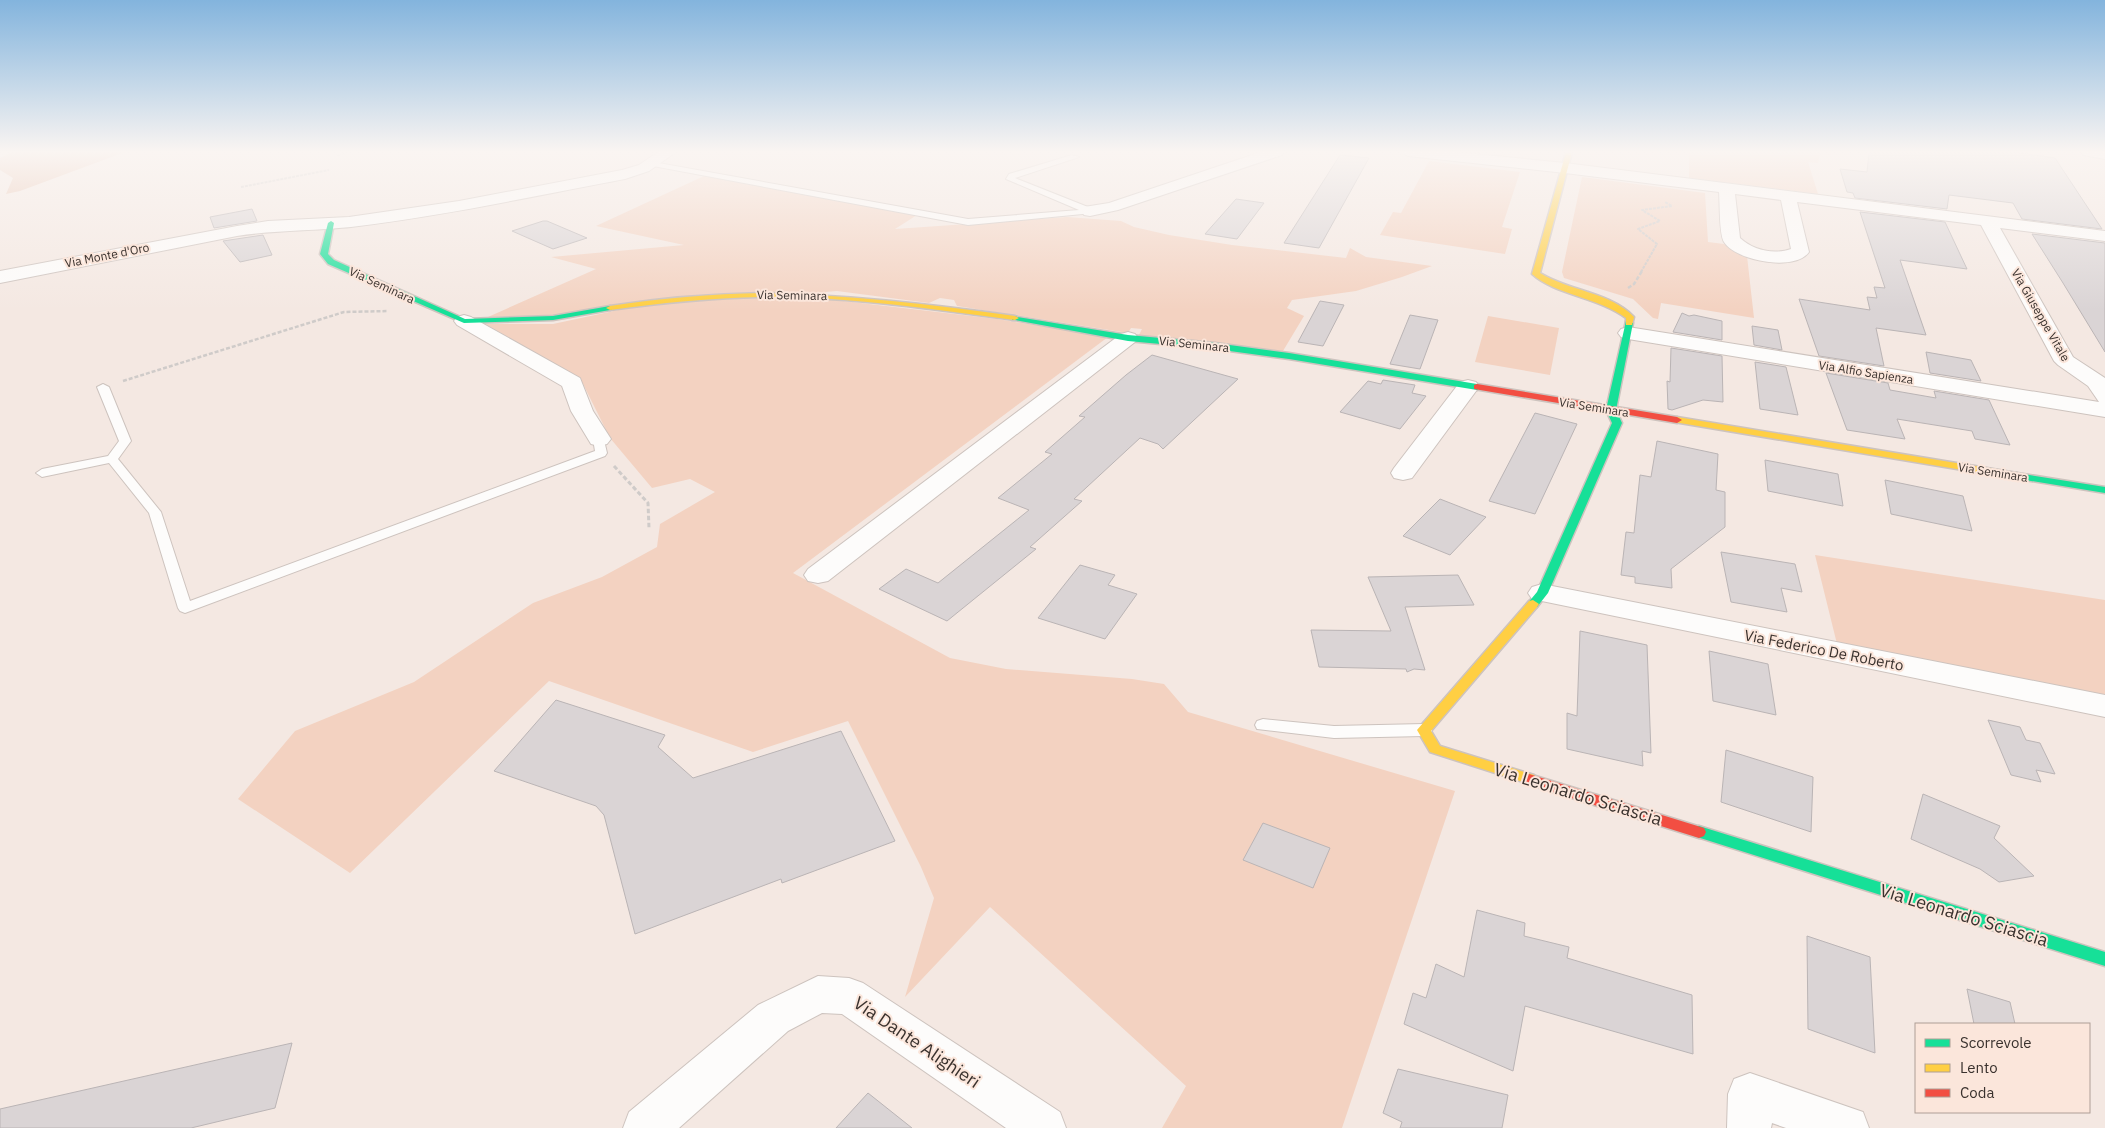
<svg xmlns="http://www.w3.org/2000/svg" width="2105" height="1128" viewBox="0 0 2105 1128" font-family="'IBM Plex Sans',sans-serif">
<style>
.green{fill:#f3d2c1}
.forest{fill:#e6bfab}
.building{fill:#dad4d5;stroke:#bab4b5}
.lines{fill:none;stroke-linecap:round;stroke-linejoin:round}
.lane-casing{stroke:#cdc3be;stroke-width:2}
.street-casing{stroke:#cdc3be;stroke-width:2}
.fast-casing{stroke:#cdc3be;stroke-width:3}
.slow-casing{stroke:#cdc3be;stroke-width:3}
.jam-casing{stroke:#cdc3be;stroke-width:3}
.path-far2{stroke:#cfcbc9;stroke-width:2;stroke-dasharray:3 1;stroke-linecap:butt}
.path-far1{stroke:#cfcbc9;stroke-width:2.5;stroke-dasharray:4 2;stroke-linecap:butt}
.path{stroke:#cfcbc9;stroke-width:3;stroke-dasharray:4.5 2.5;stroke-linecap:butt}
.lane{fill:#fdfcfb;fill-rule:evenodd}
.street{fill:#fdfcfb;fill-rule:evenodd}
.fast{fill:#16e098;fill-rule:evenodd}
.slow{fill:#ffcf43;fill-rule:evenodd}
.jam{fill:#f24e42;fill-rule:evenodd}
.labels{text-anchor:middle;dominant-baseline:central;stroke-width:4;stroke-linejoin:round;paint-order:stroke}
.far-street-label{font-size:12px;fill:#3a322e;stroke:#fbe6db}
.street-label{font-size:15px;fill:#3a322e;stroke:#fbe6db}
.near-street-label{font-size:18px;fill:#3a322e;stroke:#fbe6db}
</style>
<rect width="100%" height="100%" fill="#f4e8e2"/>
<!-- green -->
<path class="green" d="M1689 152H1820L1818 163 1808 162 1818 194 1689 178Z
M1429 161 1520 172 1502 227 1512 229 1505 254 1380 235 1393 212 1401 213Z
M704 176 917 215 895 229 1067 217 1121 221 1134 227 1169 235 1232 245 1346 258 1350 248 1366 257 1432 266 1402 277 1356 291 1292 300 1287 308 1304 316 1283 351 1139 335 1142 329 1131 328 1128 333 957 306 954 300 940 298 929 303 837 291 554 315 488 317 596 269 551 257 684 245 596 226Z
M1582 177 1705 193 1708 242 1724 244 1747 256 1754 318 1661 303 1658 319 1653 318 1633 299 1564 278 1562 272Z
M760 298 835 300 997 319 1108 337 793 573 950 658 1006 669 1132 679 1164 684 1188 712 1455 791 1342 1128H1162L1186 1086 990 907 905 997 934 898 921 867 848 721 753 752 549 681 350 873 238 799 295 731 414 682 533 603 602 577 657 547 660 524 715 492 690 479 652 488 610 438 583 384 571 374 485 324H553L637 306Z
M1488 316 1559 328 1550 375 1475 362Z
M1815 555 2105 600V697L1837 644Z"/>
<!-- forest -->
<path class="forest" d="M12 152H125L20 191 6 194 13 178 0 170V158Z"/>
<!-- building -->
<path class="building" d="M1869 152H2013L2055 158 2102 229 2022 219 2013 203 1949 195 1947 209 1855 198 1853 193 1847 192 1840 169 1867 172Z
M1340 155 1369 158 1319 248 1284 243Z
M1236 199 1264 203 1237 239 1205 234Z
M252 209 257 221 214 228 210 217Z
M1860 212 1945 222 1967 269 1900 260 1926 335 1876 328 1884 366 1819 356 1799 299 1870 310 1867 297 1877 298 1874 287 1885 288Z
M543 221H547L587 238 553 249 512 231Z
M2032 234 2105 243V352L2063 283Z
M263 235 272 255 240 262 223 241Z
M1320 301 1344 305 1323 346 1298 342Z
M1682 313 1689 316 1694 315 1722 321V340L1673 332Z
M1410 315 1438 320 1420 369 1390 364Z
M1752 326 1778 330 1782 350 1754 345Z
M1671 348 1722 356 1723 402 1703 400 1672 410 1668 409 1667 381 1670 382Z
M1926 352 1971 360 1981 381 1930 373Z
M1152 355 1238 379 1163 449 1158 444 1140 438 1074 499 1082 501 1030 547 1036 549 947 621 879 589 906 569 938 583 1029 510 998 498 1052 454 1045 452 1085 417 1079 416 1126 375Z
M1755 362 1786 367 1798 415 1760 409Z
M1826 373 1888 383 1890 390 1936 398 1934 391 1989 400 2010 445 1975 439 1972 431 1897 419 1905 439 1847 430Z
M1383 380 1415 385 1412 393 1426 396 1400 429 1340 412 1368 381 1381 384Z
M1535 413 1577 424 1535 514 1489 501Z
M1657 441 1718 454 1716 490 1725 492V527L1671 569 1672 588 1635 583V577L1621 575 1626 532 1634 533 1640 475 1651 477Z
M1765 460 1838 474 1843 506 1768 491Z
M1885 480 1963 496 1972 531 1891 514Z
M1440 499 1486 517 1450 555 1403 536Z
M1721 552 1795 564 1802 592 1781 588 1787 612 1731 602Z
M1080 565 1115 575 1108 585 1137 594 1105 639 1038 618Z
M1458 575 1474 605 1405 607 1425 670 1414 669 1407 672 1406 669 1319 667 1311 630 1391 631 1368 577Z
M1580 631 1647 645 1651 753 1642 751 1643 766 1567 749V713L1577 716Z
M1709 651 1768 664 1776 715 1713 701Z
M556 700 665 735 658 747 693 778 841 731 895 841 782 883 781 879 635 934 604 815 596 806 494 771Z
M1988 720 2020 727 2026 740 2040 743 2055 774 2036 770 2041 782 2011 775Z
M1726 750 1813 777 1811 832 1721 802Z
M1923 794 2000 826 1994 838 2034 876 1999 882 1980 869 1911 839Z
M1263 823 1330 848 1313 888 1243 860Z
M1477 910 1525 923 1524 936 1569 947 1567 958 1692 995 1693 1054 1525 1006 1513 1071 1404 1024 1413 993 1426 998 1436 964 1464 977Z
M1807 936 1870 957 1875 1053 1808 1029Z
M1967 989 2010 1002 2015 1024H1974Z
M292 1043 275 1108 191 1128H0V1109Z
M1398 1069 1508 1095 1502 1128H1400L1402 1122 1383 1113Z
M868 1093 912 1128H836Z"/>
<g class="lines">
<!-- lane casing -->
<g class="lane-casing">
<path id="lane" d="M1072 155 1079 157 1015 178 1093 209V213L968 225 653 166 649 164 653 162 968 219 1079 210 1006 179 1009 174Z
M103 384 109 387 131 441 118 459 161 512 190 601 595 451 593 439 595 436H603L607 453 605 456 185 613 180 611 178 608 149 513 109 463 42 477 36 473 42 469 108 456 119 441 97 387Z
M1263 719 1334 726 1424 724 1430 726 1432 730 1430 734 1424 736 1334 738 1257 729 1255 725 1257 721Z"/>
</g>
<!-- street casing -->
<g class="street-casing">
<path id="street" d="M658 152H676L649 171 625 179C534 196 443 216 351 227 313 231 275 230 237 236L0 283V271L237 226 268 221 349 217 459 201 622 170 639 165Z
M1261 152H1284L1282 155 1118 210 1090 216 1084 215 1082 211 1084 207 1109 203Z
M1401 152H1455L1565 163 2105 231V241L2000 228 2073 357 2105 378V417L1628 339 1621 337 1618 333 1621 329 1628 327 2099 402 2088 386 2058 365 2054 361 1981 225 1797 202 1809 252C1795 272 1736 261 1724 242 1719 234 1720 203 1719 192L1565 173 1408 156ZM1735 194 1781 200 1791 249C1773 255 1753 250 1740 238Z
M2081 152H2105V159L2083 155Z
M464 315 471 317 580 378 593 411 611 439 607 444 599 446 591 444 571 411 562 386 457 325 454 321 457 317Z
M1128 332 1135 334 1138 338 1135 342 828 581 818 583 808 581 804 575 808 569 1121 334Z
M1468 380 1476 382 1479 387 1412 478 1403 480 1394 478 1391 473 1394 468 1460 382Z
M1542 584 2105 695V717L1532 599 1528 593 1532 587Z
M818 976 849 978 863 983 1060 1112 1066 1128H1006L842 1014 822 1013 788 1031 679 1128H623L629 1112 758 1005Z
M1750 1073 1863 1112 1869 1128H1786L1772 1123 1771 1128H1727L1728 1094 1734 1079Z"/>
</g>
<!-- fast casing -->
<g class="fast-casing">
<path id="fast" d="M331 221 334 223 328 254 334 260 465 319 553 316 610 306 614 308 610 310 553 320 464 323 328 264 320 254 328 223Z
M1012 316 1128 335 1215 343 1289 353 1477 384 1482 387 1477 390 1289 359 1215 349 1128 341 1015 320H1012Z
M1626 321 1633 323 1616 410 1622 423 1548 593 1537 607H1529L1527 604 1537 592 1612 423 1606 410Z
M2017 473 2105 487V493L2013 478 2012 476 2013 474Z
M1699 826 2105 952V966L1694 836 1692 832 1694 828Z"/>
</g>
<!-- slow casing -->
<g class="slow-casing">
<path id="slow" d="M1566 152H1572L1540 273C1569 291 1610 292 1634 317L1632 325H1626V318C1598 297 1555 295 1532 274Z
M763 293C848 295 931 304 1015 316L1019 318 1015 320C931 309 846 296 761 297 710 298 660 303 610 310L606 308 610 306C661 298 711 294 763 293Z
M1677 417 2017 473 2022 476 2017 479 1674 422 1672 420Z
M1533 600 1539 604 1537 607 1431 731 1440 746 1534 775 1536 779 1534 783 1529 784 1430 752 1417 730 1529 601Z"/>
</g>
<!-- jam casing -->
<g class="jam-casing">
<path id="jam" d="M1477 384 1677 417 1682 420 1677 423 1474 389V385Z
M1529 774 1704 828 1706 832 1704 836 1699 838 1524 783 1522 779 1524 775Z"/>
</g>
<!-- path-far2 -->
<path class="path-far2" d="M337 155 350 152
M241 187 329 170
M1641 272 1657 244 1638 229 1660 221 1642 210 1672 206 1665 202"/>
<!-- path-far1 -->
<path class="path-far1" d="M1628 288 1634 284 1642 271
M123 381 344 312 388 311"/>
<!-- path -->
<path class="path" d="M614 466 648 503 649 528"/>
<!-- lane -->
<use href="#lane" class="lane"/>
<!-- street -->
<use href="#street" class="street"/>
<!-- fast -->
<use href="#fast" class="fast"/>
<!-- slow -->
<use href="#slow" class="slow"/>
<!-- jam -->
<use href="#jam" class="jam"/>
</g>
<!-- sky -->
<linearGradient id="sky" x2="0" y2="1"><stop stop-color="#83b4dd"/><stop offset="0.49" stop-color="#faf5f2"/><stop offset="1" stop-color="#faf5f2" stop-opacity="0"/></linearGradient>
<rect width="2105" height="310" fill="url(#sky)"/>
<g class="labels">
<!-- far-street labels -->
<g class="far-street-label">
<text transform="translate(107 255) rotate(-11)">Via Monte d'Oro</text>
<text transform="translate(382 285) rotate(25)">Via Seminara</text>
<text transform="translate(792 295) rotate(1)">Via Seminara</text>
<text transform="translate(2041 315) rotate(60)">Via Giuseppe Vitale</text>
<text transform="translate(1194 344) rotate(6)">Via Seminara</text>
<text transform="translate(1866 372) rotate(9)">Via Alfio Sapienza</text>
<text transform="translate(1594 407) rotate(9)">Via Seminara</text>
<text transform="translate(1993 472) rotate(9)">Via Seminara</text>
</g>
<!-- street labels -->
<g class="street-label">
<text transform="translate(1824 650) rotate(11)">Via Federico De Roberto</text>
</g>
<!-- near-street labels -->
<g class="near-street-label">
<text transform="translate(1578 794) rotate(17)">Via Leonardo Sciascia</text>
<text transform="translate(1964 915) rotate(17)">Via Leonardo Sciascia</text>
<text transform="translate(917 1042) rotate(34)">Via Dante Alighieri</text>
</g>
</g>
<!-- legend -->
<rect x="1915" y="1023" width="175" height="90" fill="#fbe6db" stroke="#ae9e96"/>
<rect x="1925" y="1039" width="25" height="8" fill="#16e098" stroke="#ae9e96"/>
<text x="1960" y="1048" font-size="15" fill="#3a322e">Scorrevole</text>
<rect x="1925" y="1064" width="25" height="8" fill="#ffcf43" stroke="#ae9e96"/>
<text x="1960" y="1073" font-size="15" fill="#3a322e">Lento</text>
<rect x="1925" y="1089" width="25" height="8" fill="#f24e42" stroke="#ae9e96"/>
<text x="1960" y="1098" font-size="15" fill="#3a322e">Coda</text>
</svg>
